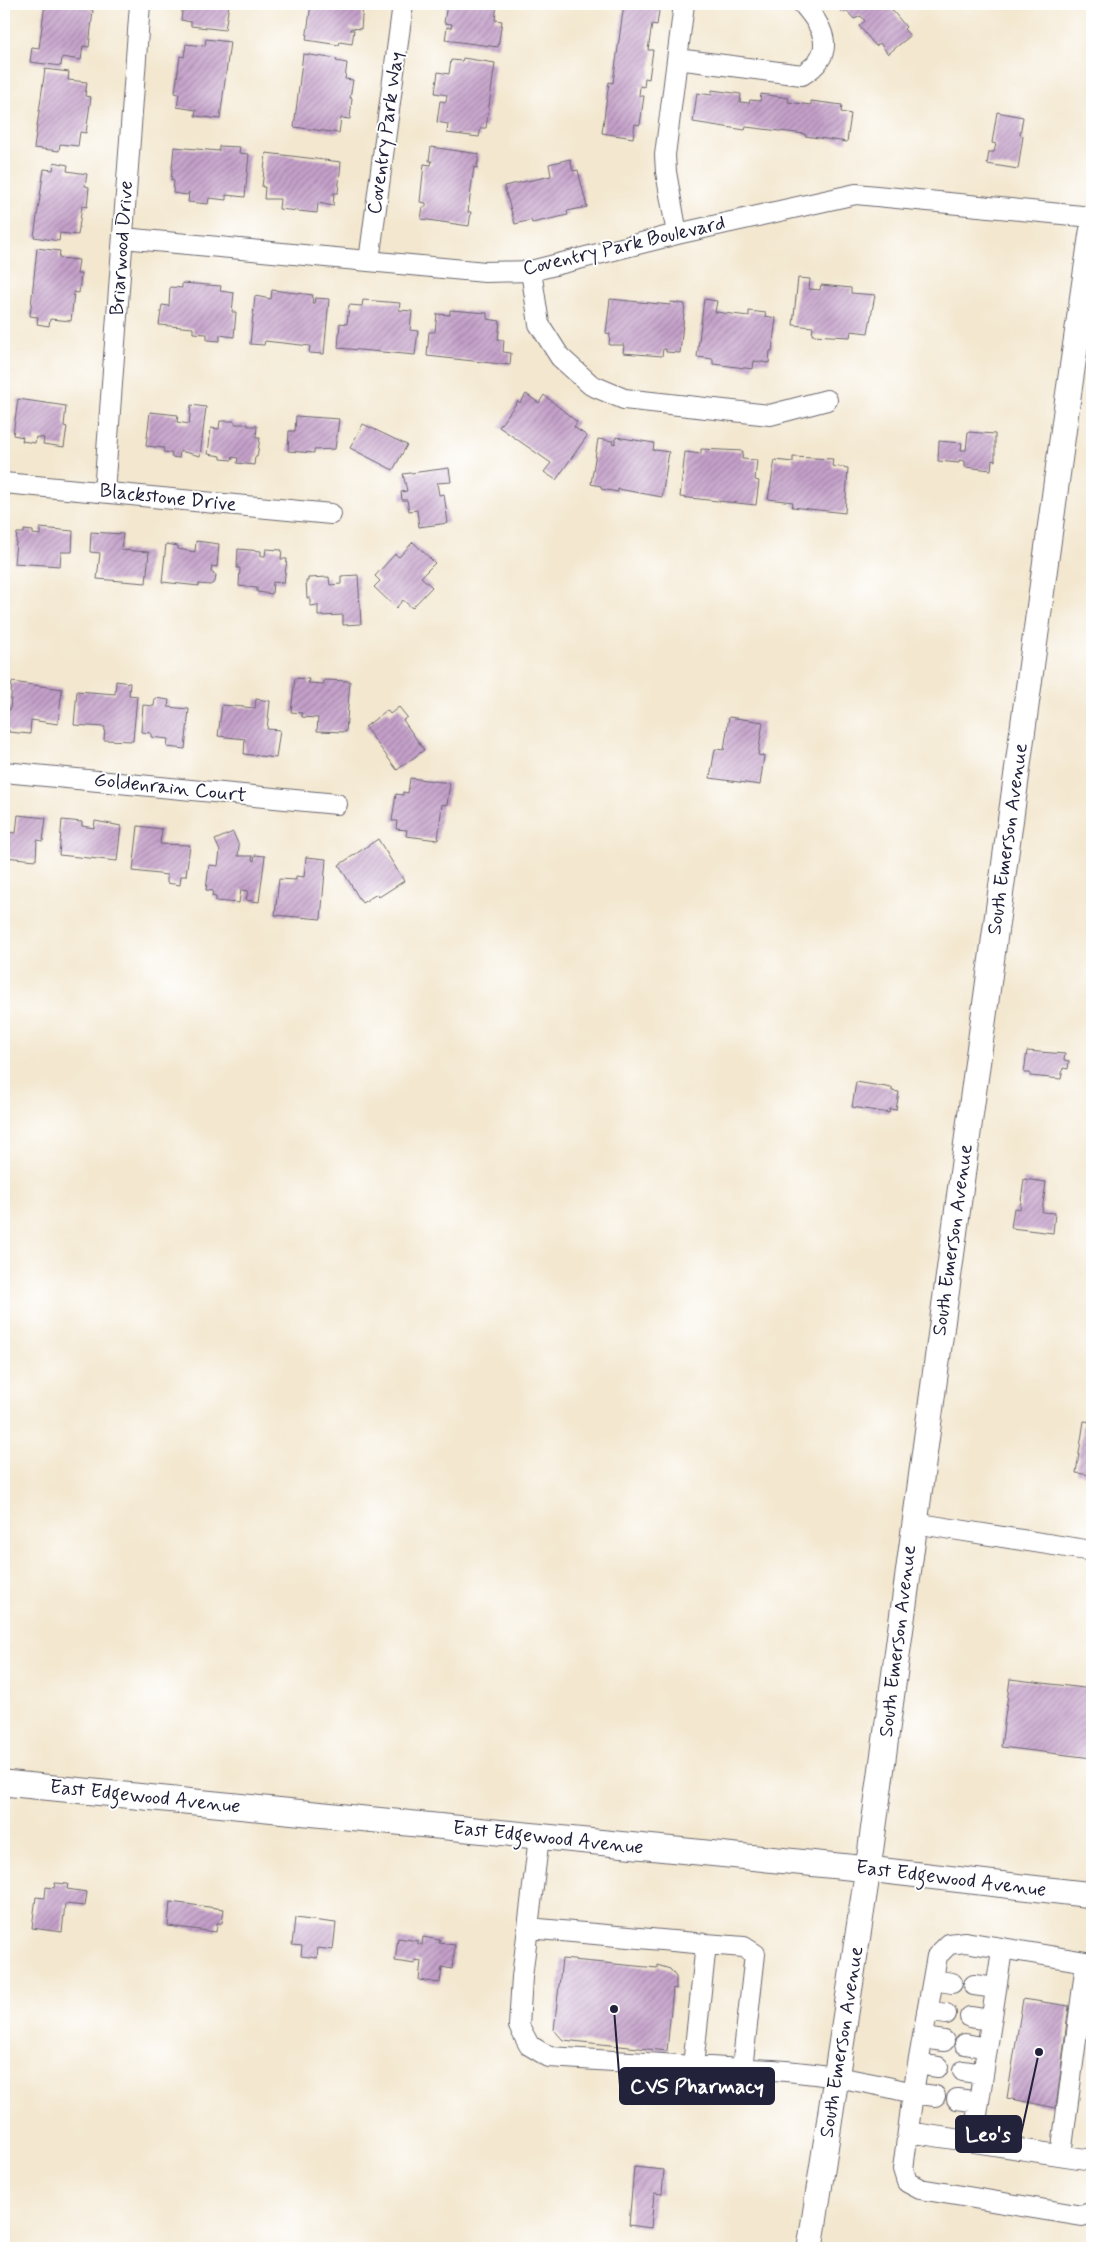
<svg xmlns="http://www.w3.org/2000/svg" width="1096" height="2252" viewBox="0 0 1096 2252" font-family="Mynerve,sans-serif">
<style>
.building{fill:url(#building-hatch)}
.lines{fill:none;stroke-linecap:round;stroke-linejoin:round}
.minor-casing{stroke:#6b676f;stroke-width:22}
.major-casing{stroke:#6b676f;stroke-width:27}
.minor{stroke:#fff;stroke-width:20}
.major{stroke:#fff;stroke-width:25}
.labels{text-anchor:middle;dominant-baseline:central;stroke-width:4;stroke-linejoin:round;paint-order:stroke}
.street-label{font-size:20px;fill:#22223b;stroke:#fff}
.leader{fill:none;stroke:#22223b;stroke-width:2}
.callout-dot{fill:#22223b;stroke:#fff;stroke-width:2}
.callout{fill:#22223b;stroke:#22223b;stroke-width:2}
.callout-label{font-size:21px;text-anchor:middle;font-weight:bold;fill:#fff}
</style>
<defs>
<pattern id="building-hatch" width="6" height="6" patternUnits="userSpaceOnUse" patternTransform="scale(1.25)"><rect width="6" height="6" fill="#c4a0c9"/><path d="M-1 1l2-2M0 6l6-6M5 7l2-2" fill="none" stroke="#9f82a4"/></pattern>
</defs>
<rect width="100%" height="100%" fill="#fff"/>
<filter id="ink" filterUnits="userSpaceOnUse"><feTurbulence type="fractalNoise" baseFrequency=".02" numOctaves="2"/><feDisplacementMap in="SourceGraphic" scale="10" xChannelSelector="R" yChannelSelector="G"/><feConvolveMatrix kernelMatrix="1 2 1 2 8 2 1 2 1" color-interpolation-filters="sRGB"/></filter>
<filter id="wash" filterUnits="userSpaceOnUse"><feTurbulence type="fractalNoise" baseFrequency=".0096" numOctaves="4" result="noise"/><feDisplacementMap in="SourceGraphic" scale="20" xChannelSelector="R" yChannelSelector="G"/><feGaussianBlur stdDeviation="1.12" result="paint"/><feColorMatrix in="noise" values="0 0 0 0 0 0 0 0 0 0 0 0 0 0 0 0 0 1.4 0 .05"/><feComposite in="paint" operator="in"/></filter>
<g filter="url(#wash)">
<rect width="100%" height="100%" fill="#f3e7cf"/>
<g id="blocks">
<!-- building -->
<path class="building" d="M45 4H89L88 9 93 10 89 47 83 46 81 60 62 57 61 66 30 62 32 47 39 48Z
M179 4H229L225 30 191 26V22L181 20 183 5Z
M311 4H363L361 29 351 28 350 30H354L352 44 340 42 339 45 306 40Z
M447 4H497L495 20 502 21 498 47 445 40 447 27 451 28 452 24 444 23Z
M624 4H660L657 25 652 24 648 50H653L649 79 645 78 644 87 640 86 639 96H644L640 125 635 124 633 138 602 133 609 82 613 83Z
M838 4H887L906 27 904 29 910 36 888 54 880 43 876 46 859 26 865 21 861 16 854 19 846 10 843 13 836 5Z
M206 39 230 42 220 119 195 116 196 110 177 107 179 94 175 93 180 56 184 57 186 44 205 46Z
M303 54 337 59 336 61 347 63 345 79 353 80 350 98H352L350 119 341 118 339 133 294 127Z
M463 58 495 63 486 128H481L479 137 447 133 448 124 437 122 440 101 446 102 447 95 435 93 438 72 449 74 451 60 462 61Z
M45 69 69 72 68 80 87 82 85 96 91 97 86 133 80 132 78 146 60 144 59 151 34 148Z
M712 90 741 94 740 102 749 103 750 100 760 101 761 94 789 98 788 102 811 105V101L842 105 841 112 851 114 847 142 805 136V134L746 127 745 130 693 122 697 93 712 95Z
M997 112 1023 117 1020 135 1023 136 1018 169 987 164 989 152H994L996 144 992 143Z
M219 146 240 147 239 153 249 154 245 197 226 195V200L209 198 208 204 188 202 189 192 187 195 173 193 174 181 171 180 174 147 219 151Z
M431 147 479 154 477 168 474 167 468 212H471L469 226 421 219 423 207H426V203L420 202 424 164 431 165 432 161H429Z
M266 153 341 162 338 193H334L333 206 318 203 317 213 279 209 280 199H264L265 187H262Z
M570 159 573 171 578 170 587 207 567 211 568 215 532 223 531 220 515 224 504 186 551 176 549 164Z
M54 162 68 165 67 171 87 174 85 186 89 187 87 207 82 206 78 235 60 233 59 241 34 237 44 169 53 170Z
M37 248 60 251 59 258 79 260 77 274H81L79 293 74 292 71 321 50 319 49 326 37 324 38 317 30 316Z
M798 278 810 279 809 289 820 290 821 285 851 288V293L875 295 868 333 851 331 850 337 812 335 813 327 793 325Z
M182 283 221 286 220 291 234 293 232 312H236L234 337 220 335V341L207 340V334L193 333V328L159 325 162 305 169 306 170 287 182 288Z
M272 290 313 295 312 303H314L315 298 329 299 324 354 309 353 310 346 265 341 264 345 250 344 255 296 271 299Z
M610 299 670 305 671 302 685 304 680 353 666 352V349H663L662 356 623 353 624 345H609L610 334 606 333Z
M704 299 717 301 715 312 749 316V311L766 313 765 316 776 318 772 351H770L769 363 754 361 753 369 713 364V359L697 357Z
M363 300 400 303 399 310 412 311 410 330 418 331 415 355 338 348 340 323 347 324 349 305 362 306Z
M450 310 487 313V319L500 321 498 340H504L503 352 511 353 510 365 427 356 429 332H435L437 314 450 315Z
M526 394 539 403 544 395 577 422 574 427 587 436 556 480 544 472 551 463 499 427 518 401 520 403Z
M18 399 66 406 64 426 67 427 64 447 43 444 44 438 36 437 35 443 22 441 23 437 13 435Z
M191 405 206 407 200 456 180 451 179 458 171 457 172 453 163 452 164 448 146 446 150 412 178 415 177 422 189 424Z
M296 416 339 419 335 449 314 450V453L288 451 289 431H295Z
M220 421H234L235 424H248V426H257L256 438H260L257 457H255L254 465 237 463 238 458 233 457 232 460 221 459V456L208 454 211 428 219 429Z
M363 424 407 445 393 470 350 448Z
M968 432 995 434V461L992 460 991 470 965 467V461L959 460V463L938 461 939 441 962 443 961 450H966Z
M616 437 654 443 653 451 655 450 669 452 662 497 618 489V492L601 489V486L591 484 598 439 613 441 612 443 615 444Z
M701 449 743 451 742 459 757 460 755 480 759 481 756 505 680 497 685 452 701 454Z
M793 457 833 459 832 466 848 468 845 513 792 507 793 502 768 499 775 460 793 462Z
M449 468 451 482 437 483 439 495 444 494 448 523 419 527 417 510 409 511 407 500H402L401 492 407 491 403 474Z
M40 528 73 531 72 552H61L60 566 14 563 17 533H24V530L33 531V534L40 535Z
M91 532 123 534 121 550 149 552 146 583 97 579 100 553 90 552Z
M196 541 219 544 217 567 212 566 211 572 216 575 215 582 210 585 199 584V586L162 582 166 544 178 546V549L195 552Z
M413 542 435 563 421 577 432 587 412 608 403 600 396 608 374 587 380 581 375 576 395 554 399 557Z
M238 549 261 551V556H265L266 549 282 550 281 559H287L284 583 273 582 272 594 257 592V588L239 586 240 568H237Z
M358 575 361 624 343 625V615L318 616V605L310 606V598H307L306 581H308V578L329 577 330 585 341 584V576Z
M295 678 309 679 308 683 324 684V680L350 681 346 732 317 731 318 718 302 717V713L291 712Z
M116 681 130 683 129 695 137 696 133 741 104 740 105 727 74 725 77 691 115 694Z
M12 682 62 689 58 724 31 720 30 734 9 732V730L4 729V710H10Z
M155 698 169 700 168 707 189 709 185 749 167 747 168 739 151 737V733L141 732 143 705 154 706Z
M256 699 270 701 267 729 280 730 276 758 244 754 245 739 218 736 222 705 255 708Z
M399 707 407 717 403 720 424 750 397 770 365 727 387 710 390 714Z
M729 717 763 722 758 755 764 756 760 785 710 778 715 749 724 750Z
M410 778 450 783 447 805 442 804 438 840 406 836 407 830 396 829 397 821H392L396 794 403 795V792L408 793Z
M18 815 46 818 43 841 37 840 36 860 4 857V832L16 833Z
M62 820 82 822V826L94 828 95 821 121 826 117 861 59 855Z
M138 826 162 829 160 844 190 845 186 876H181L180 885 167 883V875L133 871Z
M233 832 239 846 238 856H253L252 860 254 861 255 855 265 856 259 902 246 900 248 891 241 890 239 903 216 901V897L212 896 213 891 206 890 209 865 218 866 220 851 215 840Z
M378 839 404 881 379 897 377 894 362 903 339 865Z
M306 857 326 859 321 919 275 915 279 879 296 880V876L304 877Z
M1027 1051 1065 1054 1064 1060 1069 1061 1068 1069 1063 1068 1061 1079 1030 1076V1073H1024Z
M856 1082 892 1088V1091L899 1092 896 1110 890 1109 889 1113 852 1107Z
M1024 1179 1046 1182 1042 1212 1055 1213 1053 1233 1011 1228 1014 1208 1020 1209Z
M1084 1421 1092 1422V1475L1076 1473Z
M1010 1679 1092 1689V1758L1001 1747Z
M55 1883 68 1884 67 1889 87 1892 85 1906 65 1904 62 1932 32 1928 36 1897 45 1898 46 1887 54 1888Z
M170 1902 224 1909 222 1923H217L216 1932 168 1926Z
M295 1918 336 1923 333 1950 318 1948 317 1958 301 1956 302 1946 292 1945Z
M423 1937 440 1940 439 1943 455 1945 452 1969 442 1967 440 1983 419 1980 421 1961 415 1960V1964L395 1961 398 1938 418 1941V1944L422 1945Z
M562 1959 657 1968V1965L670 1969 676 1977V1989L673 1988 667 2051 563 2040 554 2030Z
M1023 1999 1069 2006 1056 2108 1007 2098Z
M634 2167 664 2170 662 2194 654 2193 651 2228 629 2225Z"/>
</g>
</g>
<g filter="url(#ink)">
<use href="#blocks" fill-opacity="0" stroke="#6b676f" stroke-width="1"/>
<g class="lines">
<!-- minor casing -->
<g class="minor-casing">
<path id="minor" d="M677 59 802 75C837 54 825 29 803 4
M677 234 666 172 665 155 684 4
M123 238 485 272 531 271 677 234 856 194 1092 217
M369 261 403 4
M531 271 539 324 560 357 591 385 624 399 770 415 827 400
M4 483 331 514
M104 492 140 4
M4 772 337 804
M914 1523 1092 1551
M539 1837 522 1977 519 2026 529 2045 549 2057 742 2069
M528 1928 706 1944
M933 1980 952 1983
M974 1985 996 1988
M927 2011 946 2014
M970 2017 991 2020
M923 2038 944 2041
M965 2044 987 2048
M918 2064 938 2067
M693 2066 706 1944 744 1947 755 1954 742 2069C800 2069 856 2079 913 2093L903 2169 907 2182 920 2189 1082 2216 1092 2212
M963 2071 983 2074
M935 2096 913 2093 937 1956 949 1944 965 1942 1092 1963
M957 2099 979 2102
M908 2132 1092 2160
M973 2141 1002 1950
M1061 2155 1086 1963"/>
</g>
<!-- major casing -->
<g class="major-casing">
<path id="major" d="M4 1783 868 1869 1092 1895
M810 2248 868 1869 1067 404 1092 232"/>
</g>
<!-- minor -->
<use href="#minor" class="minor"/>
<!-- major -->
<use href="#major" class="major"/>
</g>
</g>
<g class="labels">
<!-- street labels -->
<g class="street-label">
<text transform="translate(386 133) rotate(-82)">Coventry Park Way</text>
<text transform="translate(624 246) rotate(-13)">Coventry Park Boulevard</text>
<text transform="translate(122 248) rotate(-86)">Briarwood Drive</text>
<text transform="translate(168 498) rotate(6)">Blackstone Drive</text>
<text transform="translate(170 788) rotate(6)">Goldenrain Court</text>
<text transform="translate(1008 839) rotate(-82)">South Emerson Avenue</text>
<text transform="translate(953 1240) rotate(-82)">South Emerson Avenue</text>
<text transform="translate(898 1641) rotate(-83)">South Emerson Avenue</text>
<text transform="translate(145 1797) rotate(6)">East Edgewood Avenue</text>
<text transform="translate(548 1838) rotate(6)">East Edgewood Avenue</text>
<text transform="translate(951 1879) rotate(7)">East Edgewood Avenue</text>
<text transform="translate(842 2042) rotate(-81)">South Emerson Avenue</text>
</g>
</g>
<!-- callouts -->
<path class="leader" d="M614 2009L620 2086M1039 2052L1021 2134"/>
<g class="callout-dot">
<circle cx="614" cy="2009" r="5"/>
<circle cx="1039" cy="2052" r="5"/>
</g>
<g class="callout">
<rect x="620" y="2068" width="154" height="36" rx="5"/>
<rect x="956" y="2116" width="65" height="36" rx="5"/>
</g>
<g class="callout-label">
<text x="697" y="2093">CVS Pharmacy</text>
<text x="988" y="2141">Leo's</text>
</g>
<!-- margin -->
<rect width="1096" height="2252" fill="none" stroke="#fff" stroke-width="20"/>
</svg>
